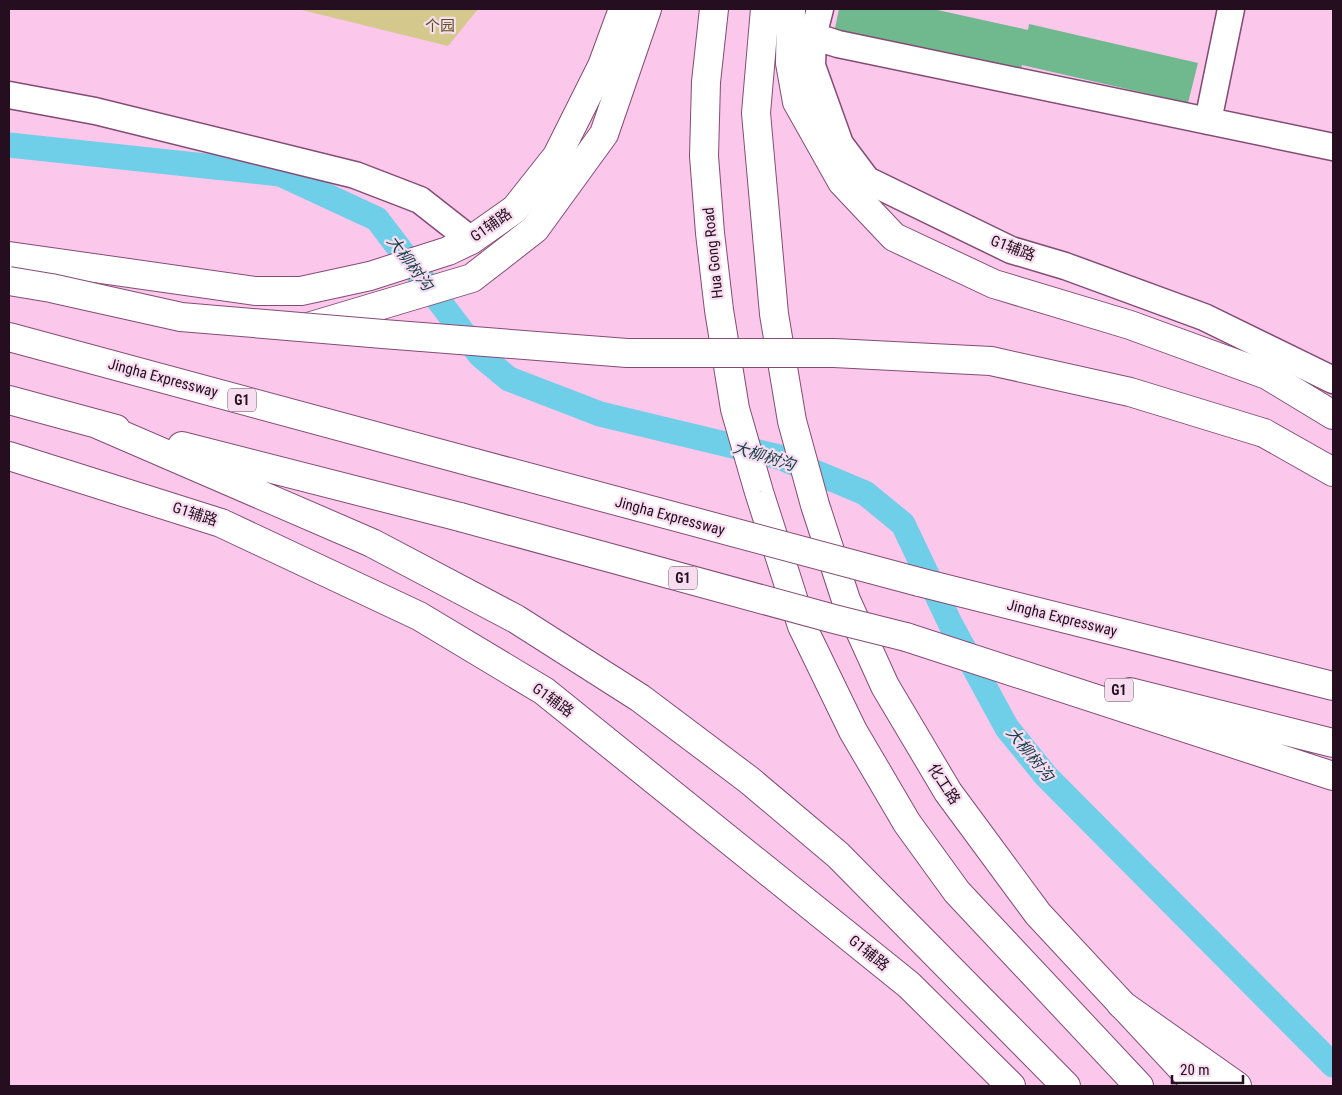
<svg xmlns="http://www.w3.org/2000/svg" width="1342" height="1095" viewBox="0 0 1342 1095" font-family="'Roboto Condensed','Noto Sans SC',sans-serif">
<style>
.green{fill:#d5c88c}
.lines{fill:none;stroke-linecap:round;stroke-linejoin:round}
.canal{stroke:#6fcee8;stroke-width:25}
.building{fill:#70b88e}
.minor-casing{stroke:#844c75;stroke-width:29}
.major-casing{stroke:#844c75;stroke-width:30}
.highway-casing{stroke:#844c75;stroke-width:30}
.minor{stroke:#fff;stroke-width:26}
.major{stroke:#fff;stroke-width:28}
.highway{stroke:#fff;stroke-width:28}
.highway-bridge-casing{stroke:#844c75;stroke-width:30;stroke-linecap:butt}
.highway-bridge{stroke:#fff;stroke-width:28}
.labels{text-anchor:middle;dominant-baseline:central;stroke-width:4.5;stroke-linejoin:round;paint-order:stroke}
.shield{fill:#f8ddf0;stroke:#644c5e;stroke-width:1}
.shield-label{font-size:14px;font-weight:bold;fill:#250e1f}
.park-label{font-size:15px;fill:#5e531a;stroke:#f8ddf0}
.street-label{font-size:15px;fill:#250e1f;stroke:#f8ddf0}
.water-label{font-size:16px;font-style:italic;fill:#18434e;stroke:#f8ddf0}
</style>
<rect width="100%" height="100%" fill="#fbc7eb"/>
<!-- green -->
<path class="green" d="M298 9H478L448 46Z"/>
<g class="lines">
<!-- canal -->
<path class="canal" d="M9 145 280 174 377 219 480 355 509 379 600 414 779 457 865 493 903 524 951 625 1007 728 1046 776 1333 1065"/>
</g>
<!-- building -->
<path class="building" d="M839 9H933L1028 30 1029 24 1198 63 1188 103 1022 65 1020 75 834 33Z"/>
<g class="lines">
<!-- minor casing -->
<g class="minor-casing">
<path id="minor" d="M820 9 813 36 812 66 840 144 867 180 1011 250 1065 266 1204 317 1333 380
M813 36 838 44 1333 147
M9 95 95 111 355 175 420 200 471 240
M1208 121 1231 9"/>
</g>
<!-- major casing -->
<g class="major-casing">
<path id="major" d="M714 9 706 82 704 156 710 233 719 310 735 409 759 492 802 626 853 731 907 823 957 892 1139 1086
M765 9 756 113 774 314 792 421 815 505 846 600 885 686 948 792 1038 914 1198 1086
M9 256 255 291H301L370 276 448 251 471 240 515 209 557 156 602 66 623 9
M9 456 221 523 419 616 544 691 909 985 1011 1086"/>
</g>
<!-- highway casing -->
<g class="highway-casing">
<path id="highway" d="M791 9 790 63 797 102 842 182 894 237 994 284 1130 325 1267 375 1333 415
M308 327 472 278 535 229 604 134 647 9
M9 337 475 463
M9 400 116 429
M99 425 372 543 516 619 640 698 749 780 838 855 1066 1086
M1264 433 1333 472
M182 446 460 517
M919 582 1333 686
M906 637 1333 776
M1130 692 1333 743
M1121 1004 1237 1086"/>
</g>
<!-- minor -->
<use href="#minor" class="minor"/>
<!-- major -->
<use href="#major" class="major"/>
<!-- highway -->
<use href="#highway" class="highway"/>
<!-- highway-bridge casing -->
<g class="highway-bridge-casing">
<path id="highway-bridge" d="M9 281 51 288 181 317 383 334 627 353H834L991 361 1130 392 1264 433
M475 463 919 582
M460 517 834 619 906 637"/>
</g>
<!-- highway-bridge -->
<use href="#highway-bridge" class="highway-bridge"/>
</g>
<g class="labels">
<!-- shield labels -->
<g class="shield">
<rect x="228" y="388.5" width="28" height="23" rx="4"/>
<rect x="669" y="566.5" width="28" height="23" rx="4"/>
<rect x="1105" y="678.5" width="28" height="23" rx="4"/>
</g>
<g class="shield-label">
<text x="242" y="400">G1</text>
<text x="683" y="578">G1</text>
<text x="1119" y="690">G1</text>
</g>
<!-- park labels -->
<g class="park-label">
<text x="440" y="26">个园</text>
</g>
<!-- street labels -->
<g class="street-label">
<text transform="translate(491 225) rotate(-35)">G1辅路</text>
<text transform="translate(1013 248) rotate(21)">G1辅路</text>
<text transform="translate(713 253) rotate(-96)">Hua Gong Road</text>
<text transform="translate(163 378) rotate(15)">Jingha Expressway</text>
<text transform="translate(195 514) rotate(18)">G1辅路</text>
<text transform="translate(670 516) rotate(15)">Jingha Expressway</text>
<text transform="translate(1062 618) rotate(14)">Jingha Expressway</text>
<text transform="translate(553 700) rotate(36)">G1辅路</text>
<text transform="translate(944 784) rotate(57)">化工路</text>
<text transform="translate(869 953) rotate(39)">G1辅路</text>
</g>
<!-- water labels -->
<g class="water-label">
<text transform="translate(410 263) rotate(53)">大柳树沟</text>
<text transform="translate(764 456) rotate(17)">大柳树沟</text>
<text transform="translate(1030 754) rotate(51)">大柳树沟</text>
</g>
</g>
<!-- border -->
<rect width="1342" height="1095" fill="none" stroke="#250e1f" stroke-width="20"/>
<!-- scale -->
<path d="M1172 1075v8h71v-8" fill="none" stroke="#250e1f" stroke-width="2.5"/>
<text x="1180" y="1075" font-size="15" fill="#250e1f" stroke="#f8ddf0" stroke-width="4" paint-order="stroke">20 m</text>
</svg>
